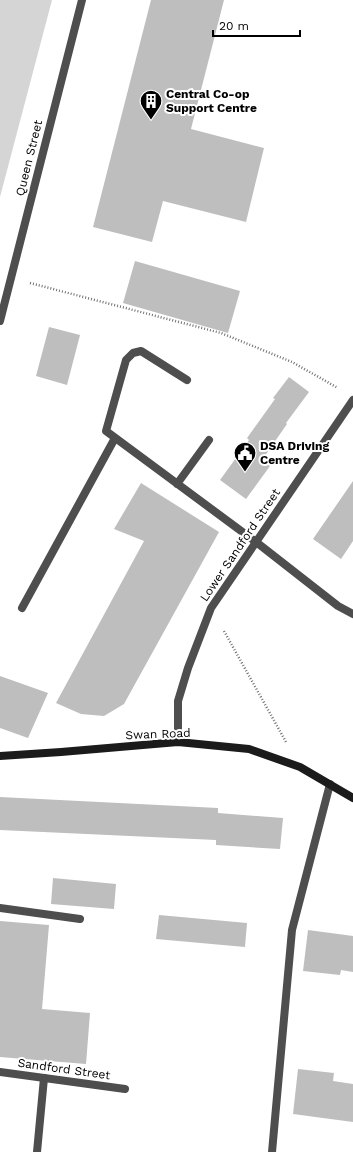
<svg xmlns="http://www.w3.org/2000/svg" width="353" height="1152" viewBox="0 0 353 1152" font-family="'Work Sans',sans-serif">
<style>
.green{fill:#d5d5d5}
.building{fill:#bebebe}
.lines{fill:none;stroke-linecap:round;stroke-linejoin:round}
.path{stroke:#707070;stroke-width:2.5;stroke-dasharray:1 2;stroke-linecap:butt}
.lane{stroke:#4e4e4e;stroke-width:8}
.street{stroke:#4e4e4e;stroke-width:8}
.secondary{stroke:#1b1b1b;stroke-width:8}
.labels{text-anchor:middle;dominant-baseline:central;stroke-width:4;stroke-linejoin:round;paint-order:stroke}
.poi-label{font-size:12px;font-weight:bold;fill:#000;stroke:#fff;text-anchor:start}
.street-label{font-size:12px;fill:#000;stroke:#fff}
</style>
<rect width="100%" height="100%" fill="#fff"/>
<!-- green -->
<path class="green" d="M0 0H52L0 197Z"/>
<!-- building -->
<path class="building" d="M151 0H224L191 129 264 148 246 222 163 201 152 242 93 227Z
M135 261 240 291 228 333 123 303Z
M49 327 80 335 67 385 36 376Z
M289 377 309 392 286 423 287 424 262 460 270 466 246 499 220 480 249 440 247 438 275 399 273 398Z
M353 481V541L341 559 313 539Z
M141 483 219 532 124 704 104 716 81 714 56 703 144 541 114 529Z
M0 676 48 693 28 738 0 728Z
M0 797 218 808V813L283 818 280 849 216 845V840L0 830Z
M53 878 116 884 114 909 51 904Z
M159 915 247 923 245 947 156 939Z
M0 921 49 925 42 1009 90 1013 86 1064 0 1057Z
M308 930 353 936V972L341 970 340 975 303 971Z
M298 1069 334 1073 333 1081 353 1084V1122L293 1114Z"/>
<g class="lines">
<!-- path -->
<path class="path" d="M30 283 221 333 292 362 338 388
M224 631 286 742"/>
<!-- lane -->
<path class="lane" d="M187 380 141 351 133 353 126 360 106 431 256 542 338 606 353 614
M177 484 209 440
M22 608 115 438
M0 908 80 919
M37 1152 44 1078"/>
<!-- street -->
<path class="street" d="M0 321 82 0
M178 742V701L188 668 211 608 353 400
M0 1072 125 1089
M272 1152 292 930 330 784"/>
<!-- secondary -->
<path class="secondary" d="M0 756 61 752 178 742 249 749 300 767 353 798"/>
</g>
<!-- icons -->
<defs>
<g id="building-pin" transform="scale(1.15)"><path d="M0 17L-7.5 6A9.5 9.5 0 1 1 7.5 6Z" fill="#000" stroke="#fff"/><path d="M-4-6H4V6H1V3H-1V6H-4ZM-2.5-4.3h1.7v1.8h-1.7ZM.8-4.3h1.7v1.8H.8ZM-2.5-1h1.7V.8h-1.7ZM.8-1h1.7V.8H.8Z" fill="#fff"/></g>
<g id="civic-pin" transform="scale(1.15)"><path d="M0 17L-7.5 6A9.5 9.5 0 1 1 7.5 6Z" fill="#000" stroke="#fff"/><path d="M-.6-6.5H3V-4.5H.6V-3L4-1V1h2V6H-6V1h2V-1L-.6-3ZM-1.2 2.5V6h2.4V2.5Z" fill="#fff"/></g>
</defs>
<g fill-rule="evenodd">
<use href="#building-pin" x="151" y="101"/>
<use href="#civic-pin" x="245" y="453"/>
</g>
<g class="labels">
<!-- poi labels -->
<g class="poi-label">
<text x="166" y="94">Central Co-op<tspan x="166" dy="14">Support Centre</tspan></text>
<text x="260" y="446">DSA Driving<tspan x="260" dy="14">Centre</tspan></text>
</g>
<!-- street labels -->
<g class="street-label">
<text transform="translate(29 158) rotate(-76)">Queen Street</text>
<text transform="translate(240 545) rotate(-56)">Lower Sandford Street</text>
<text transform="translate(158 734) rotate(-2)">Swan Road</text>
<text transform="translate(64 1069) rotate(8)">Sandford Street</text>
</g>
</g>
<!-- scale -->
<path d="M213 30v6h87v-6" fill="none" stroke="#000000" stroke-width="2"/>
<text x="219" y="30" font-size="12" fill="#000000" stroke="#ffffff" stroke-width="3" paint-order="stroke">20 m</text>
</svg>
